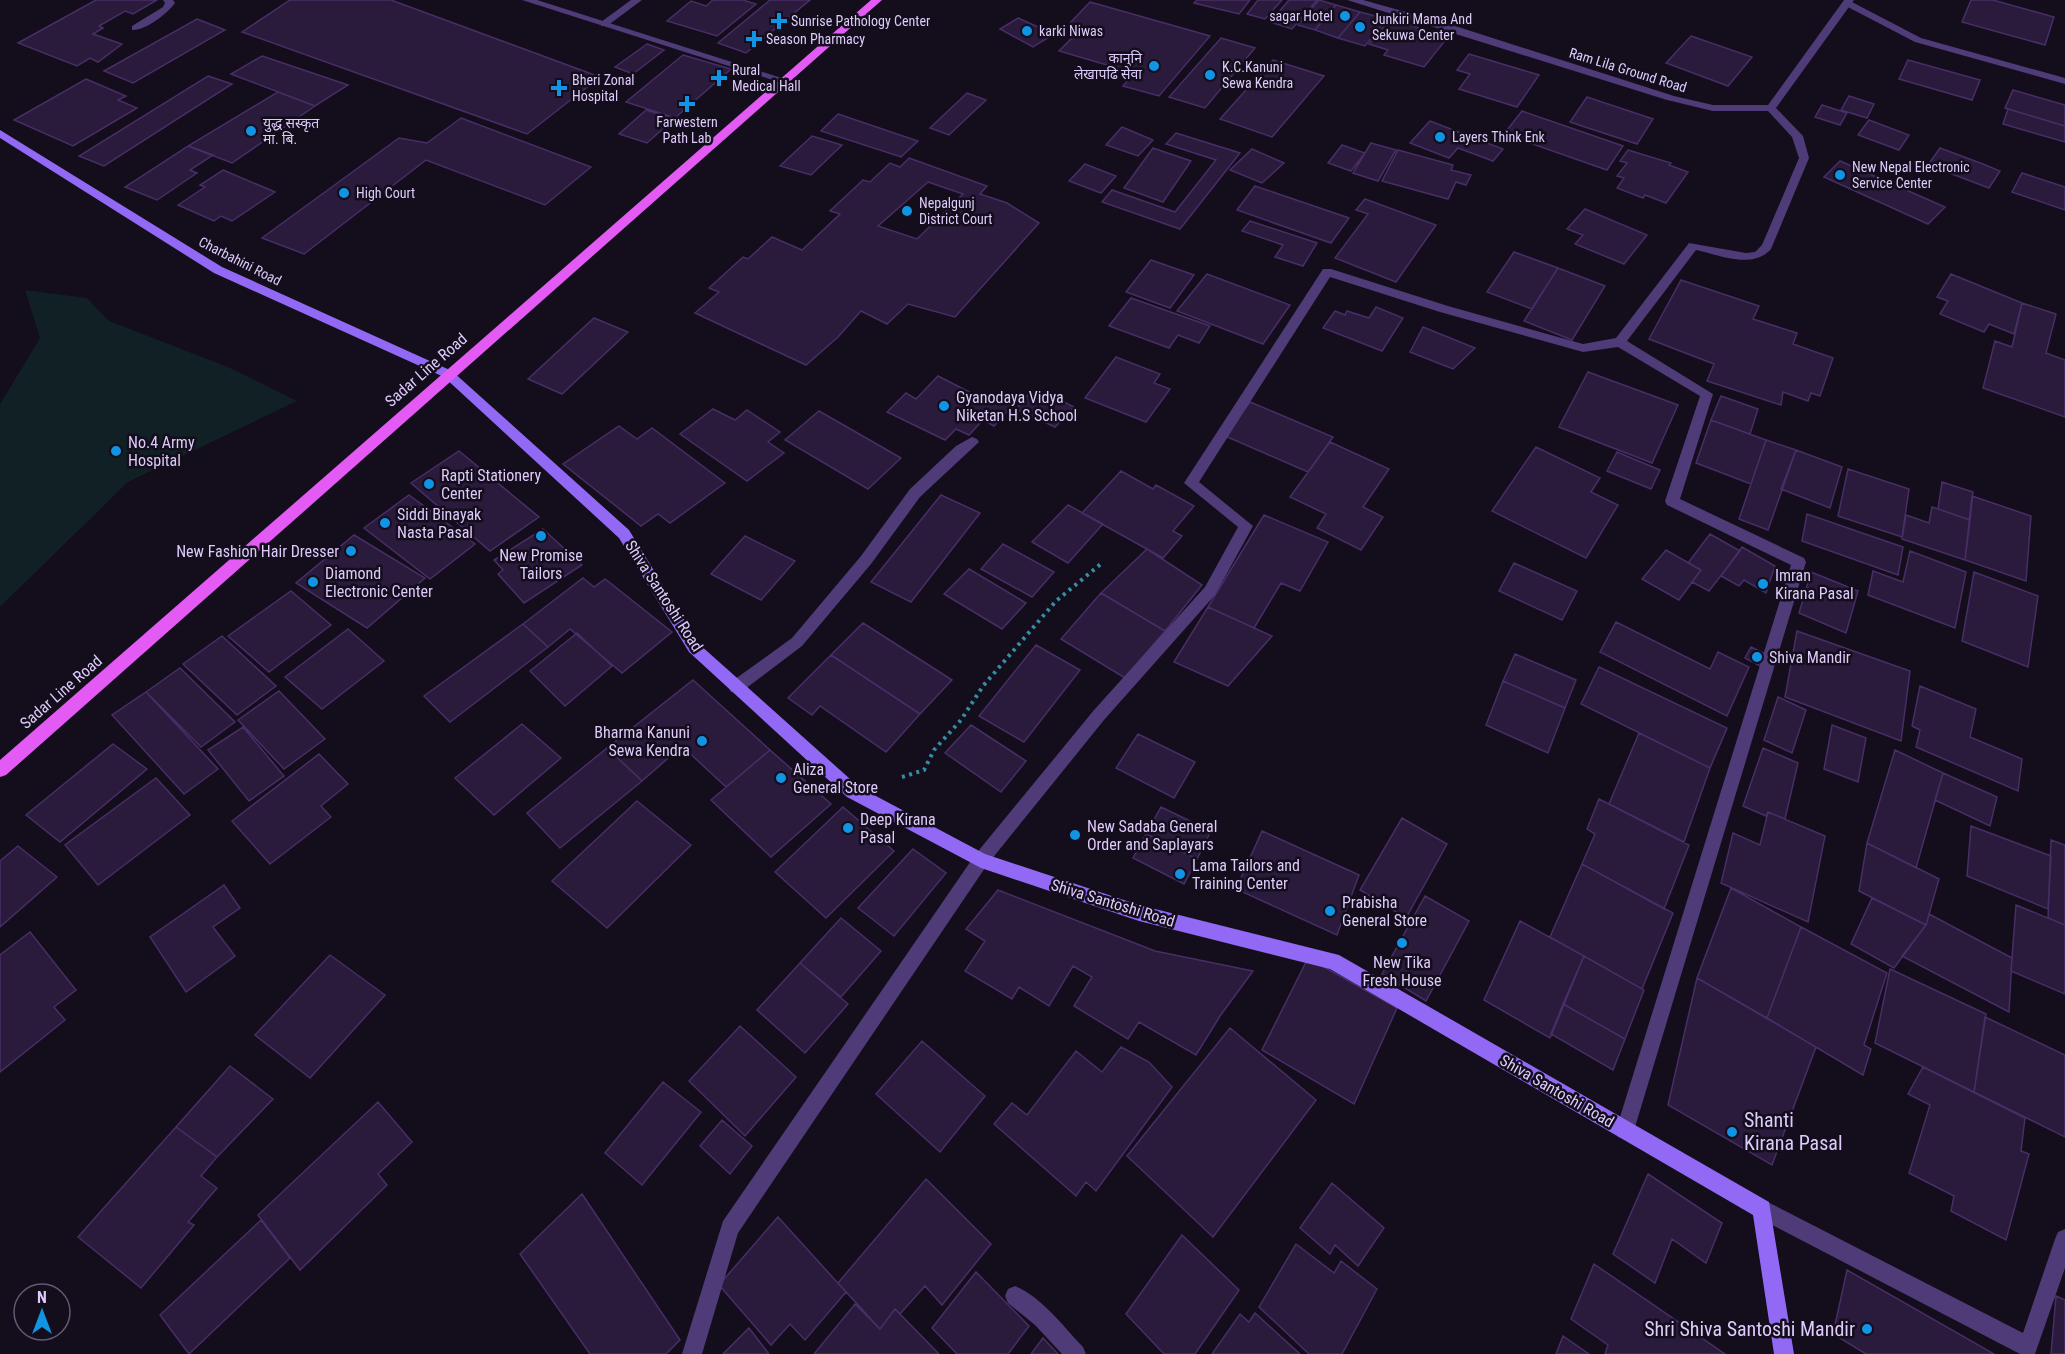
<svg xmlns="http://www.w3.org/2000/svg" width="2065" height="1354" viewBox="0 0 2065 1354" font-family="'Roboto Condensed','Noto Sans Devanagari',sans-serif">
<style>
.green{fill:#102025}
.building{fill:#2a1a3b;stroke:#482e66;stroke-width:1.5;fill-rule:evenodd}
.lines{fill:none;stroke-linecap:round;stroke-linejoin:round}
.path{stroke:#358ea6;stroke-width:4;stroke-dasharray:3 4.5;stroke-linecap:butt}
.service{fill:#4e3b78;fill-rule:evenodd}
.minor{fill:#4e3b78;fill-rule:evenodd}
.secondary{fill:#9269f5;fill-rule:evenodd}
.primary{fill:#e45af4;fill-rule:evenodd}
.poi-dot{fill:#1094e3;stroke:#130d1c;stroke-width:2}
.labels{text-anchor:middle;dominant-baseline:central;stroke-width:5;stroke-linejoin:round;paint-order:stroke}
.far-poi-label{font-size:14px;fill:#decbfb;stroke:#130d1c;text-anchor:start}
.far-street-label{font-size:14px;fill:#decbfb;stroke:#130d1c}
.street-label{font-size:16px;fill:#decbfb;stroke:#130d1c}
.poi-label{font-size:16px;fill:#decbfb;stroke:#130d1c;text-anchor:start}
.near-poi-label{font-size:20px;fill:#decbfb;stroke:#130d1c;text-anchor:start}
</style>
<rect width="100%" height="100%" fill="#130d1c"/>
<!-- green -->
<path class="green" d="M25 290 87 298 109 321 228 367 297 401 128 482 0 607V404L40 338Z"/>
<!-- building -->
<path class="building" d="M96 0H157L133 14 125 11 99 26 103 28 93 34 122 44 98 62 90 58 77 66 18 43Z
M290 0H391L600 77 527 134 242 32Z
M713 0H743L756 4 717 36 667 21 691 1 706 6Z
M770 0H810L746 53 718 43Z
M1197 0H1250L1239 14 1194 3Z
M1258 0H1282L1265 19 1247 14Z
M1289 0H1317L1292 29 1270 22Z
M1319 0 1336 5 1315 30 1298 25Z
M1971 0H1993L2054 17 2045 45 1962 22Z
M1090 2 1210 36 1159 96 1123 86 1134 73 1059 51 1083 27 1070 23Z
M1336 5 1360 12 1338 38 1315 30Z
M1360 12 1387 19 1365 46 1338 38Z
M1018 18 1054 34 1033 47 1000 29Z
M197 19 225 30 133 83 104 71Z
M1390 19 1448 37 1424 67 1384 55 1388 50 1369 44Z
M1691 36 1752 57 1728 86 1666 63Z
M1221 38 1255 48 1205 108 1169 97Z
M647 44 664 50 633 74 615 67Z
M1469 54 1539 75 1517 107 1459 89 1470 74 1457 70Z
M683 55 731 69 675 118 626 102Z
M262 56 348 85 315 106 231 74Z
M1273 60 1324 76 1272 137 1220 119Z
M1908 60 1980 80 1972 100 1899 79Z
M208 76 232 84 104 166 79 156Z
M86 79 126 96 118 100 137 108 73 146 14 120Z
M2013 90 2065 105V126L2005 108Z
M278 92 315 106 232 163 188 146Z
M967 93 986 100 949 135 930 128Z
M1849 96 1874 104 1867 118 1841 110Z
M1587 97 1653 119 1637 144 1570 122Z
M1822 105 1847 113 1840 125 1815 117Z
M2008 109 2065 126V142L2003 124Z
M646 110 674 119 647 143 619 134Z
M1522 111 1623 146 1607 170 1504 134Z
M838 114 918 141 901 157 821 131Z
M461 118 591 167 545 205 426 160 304 254 262 238 399 138 427 143Z
M1869 120 1909 135 1899 150 1858 135Z
M1430 121 1503 149 1493 161 1458 148 1449 158 1410 143Z
M1122 127 1153 140 1138 156 1106 145Z
M1176 133 1240 153 1180 229 1102 202 1112 190 1175 212 1216 160 1166 144Z
M812 136 842 145 811 175 780 166Z
M1371 143 1396 150 1378 181 1353 173Z
M1342 145 1365 153 1351 171 1328 163Z
M188 146 213 155 190 170 197 173 157 200 125 187Z
M1153 148 1191 161 1163 202 1124 188Z
M1940 148 1983 164 2000 171 1989 188 1928 165Z
M1252 149 1284 163 1262 183 1230 170Z
M1398 150 1453 165 1451 170 1471 175 1466 185 1456 182 1448 199 1382 181Z
M1628 150 1671 163 1669 165 1688 172 1666 203 1645 195 1643 198 1617 188 1624 178 1617 176 1627 163 1620 161Z
M909 158 987 186 980 194 1007 203 1039 223 955 317 908 304 887 324 861 311 838 337 806 365 695 313 719 292 709 288 743 257 748 259 772 237 802 250 840 214 830 211 863 180 870 182 890 163 900 167ZM928 182 963 194 917 239 878 226Z
M1840 161 1945 207 1928 224 1824 177Z
M1085 164 1116 176 1101 193 1069 181Z
M223 170 275 192 232 221 221 216 214 221 178 205 205 187 200 185Z
M2022 173 2065 187V210L2012 192Z
M1255 186 1349 218 1331 243 1237 210Z
M1365 199 1436 225 1396 282 1335 258 1368 214 1356 210Z
M1585 209 1647 235 1624 264 1575 244 1583 235 1567 229Z
M1250 221 1317 243 1303 266 1275 257 1283 245 1242 231Z
M1514 252 1558 268 1532 309 1487 292Z
M1151 260 1194 275 1170 308 1126 292Z
M1558 268 1605 286 1572 340 1524 321Z
M1207 274 1290 305 1263 344 1177 311Z
M1951 274 2022 303 2014 334 1989 324 1984 332 1940 314 1948 301 1937 297Z
M1681 280 1759 306 1753 319 1797 333 1793 344 1833 358 1820 396 1811 393 1808 401 1783 392 1781 405 1707 381 1714 364 1649 339Z
M1131 298 1210 326 1199 343 1178 335 1169 348 1109 326Z
M2022 303 2056 314 2046 353 2065 360V417L1983 388 1995 341 2012 347Z
M1376 307 1403 318 1382 351 1323 328 1335 311 1345 315 1347 311 1369 318Z
M594 318 628 332 562 394 528 379Z
M1423 327 1475 348 1453 369 1410 352Z
M1116 357 1160 374 1154 383 1170 389 1146 422 1085 398Z
M1588 372 1678 405 1652 463 1559 427Z
M938 376 981 398 986 393 1012 406 994 426 983 420 969 435 956 429 945 440 887 412 906 393 916 399Z
M1048 394 1074 407 1055 427 1016 409 1028 395 1041 402Z
M1721 396 1758 409 1750 434 1711 420Z
M1250 402 1333 437 1308 472 1225 436Z
M713 409 735 420 747 410 780 432 768 442 784 453 747 481 680 434Z
M819 411 901 458 868 489 785 440Z
M1711 420 1766 440 1751 484 1696 463Z
M619 426 637 439 652 428 725 483 670 523 658 514 641 526 563 464Z
M1766 440 1796 450 1768 530 1739 519Z
M1330 442 1389 469 1363 507 1383 517 1361 550 1317 528 1326 514 1290 497Z
M1536 447 1600 478 1591 492 1618 505 1586 558 1492 511Z
M1796 450 1842 467 1830 508 1781 489Z
M459 451 539 517 490 551 411 483Z
M1617 452 1660 470 1651 489 1607 471Z
M1848 469 1909 489 1902 537 1838 516Z
M1121 471 1153 489 1156 485 1194 506 1173 531 1182 536 1163 558 1082 513Z
M1942 482 1973 492 1970 520 1938 509Z
M409 495 475 544 430 579 364 528Z
M941 495 980 513 911 602 871 582Z
M1972 496 2031 516 2026 581 1965 560Z
M1068 505 1103 524 1068 563 1032 542Z
M1932 507 1970 520 1965 560 1902 539 1906 515 1929 523Z
M1807 514 1903 547 1898 575 1802 541Z
M1264 515 1328 542 1300 591 1281 583 1254 628 1208 607Z
M543 529 582 565 524 603 498 574 503 570 494 560Z
M1710 534 1740 551 1709 591 1692 582 1701 570 1688 563Z
M354 535 425 578 367 628 296 583Z
M745 536 795 561 761 600 711 574Z
M1003 544 1054 572 1032 597 981 569Z
M1742 547 1775 566 1766 593 1744 580 1739 586 1721 576Z
M1147 549 1202 585 1165 631 1101 593Z
M1666 550 1701 570 1679 600 1642 579Z
M1910 551 1966 572 1955 628 1868 595 1873 571 1903 582Z
M1514 563 1577 591 1562 620 1499 591Z
M969 569 1026 603 1002 629 944 594Z
M1811 572 1858 591 1846 633 1799 613Z
M1974 572 2038 596 2028 667 1962 641Z
M583 578 594 587 605 579 672 632 622 673 570 629 548 647 523 624Z
M291 591 331 625 269 672 228 636Z
M1101 593 1165 631 1125 678 1061 639Z
M1208 607 1272 636 1228 686 1174 662Z
M1616 622 1710 669 1718 652 1749 667 1727 716 1600 652Z
M863 623 952 680 920 714 831 655Z
M523 624 548 647 450 722 424 696Z
M348 629 384 661 322 709 285 677Z
M1797 631 1910 671 1901 741 1785 697Z
M577 633 612 666 565 706 530 671Z
M222 636 276 686 237 715 183 664Z
M1036 645 1080 670 1024 742 979 716Z
M1751 647 1766 654 1760 666 1745 658Z
M1515 654 1576 680 1565 708 1503 681Z
M831 655 920 714 886 752 820 706 812 715 788 698Z
M1599 667 1727 728 1710 768 1581 704Z
M180 668 235 722 201 747 146 692Z
M693 680 770 750 726 787 682 746 642 781 607 748Z
M1503 681 1565 708 1548 753 1486 725Z
M1920 686 1976 709 1970 737 2022 759 2018 791 1916 747 1920 730 1912 726Z
M279 691 325 739 284 769 238 720Z
M146 692 218 769 184 794 112 715Z
M1778 697 1806 710 1792 753 1764 740Z
M522 724 561 758 494 815 455 778Z
M971 725 1026 761 1001 792 945 753Z
M1832 725 1866 738 1858 782 1824 769Z
M243 727 284 776 249 801 208 750Z
M1639 733 1710 768 1684 842 1609 804Z
M1138 734 1195 762 1174 798 1116 768Z
M113 744 147 769 60 842 26 815Z
M607 748 642 781 560 848 527 813Z
M1763 748 1798 763 1785 819 1768 812 1766 816 1743 806Z
M770 750 831 804 771 857 711 800Z
M1895 750 1943 773 1916 868 1867 843Z
M319 754 348 784 321 806 331 817 270 864 232 821Z
M1943 773 1997 797 1990 826 1935 800Z
M156 778 190 815 98 885 65 845Z
M1599 799 1689 845 1664 909 1582 864 1595 834 1587 829Z
M637 801 691 845 607 928 552 881Z
M843 807 894 851 826 918 775 872Z
M1161 807 1211 831 1197 859 1146 834Z
M1768 812 1825 836 1808 922 1721 883 1733 833 1760 845Z
M1402 818 1447 844 1406 918 1360 890Z
M1971 826 2051 856 2048 909 1967 876Z
M1262 831 1359 875 1337 935 1236 889Z
M1146 834 1197 859 1184 884 1133 858Z
M2051 840 2065 845V925L2048 918Z
M1867 843 1939 879 1926 925 1859 891Z
M18 846 57 877 0 927V861Z
M913 849 946 873 894 936 858 908Z
M1582 864 1673 913 1642 989 1550 937Z
M224 885 240 908 213 927 235 956 186 992 150 937Z
M1731 888 1801 927 1767 1018 1697 978Z
M998 890 1155 951 1253 971 1220 1016 1196 1055 1139 1022 1128 1039 1074 1006 1092 977 1073 966 1049 1006 1019 987 1012 999 965 971 985 941 966 929Z
M1425 896 1469 921 1426 1001 1382 974Z
M1872 898 1926 925 1894 968 1851 944Z
M2016 905 2065 925V994L2011 971Z
M1929 914 2012 958 2009 1012 1902 956 1926 925Z
M841 918 881 951 841 997 800 963Z
M1520 921 1584 956 1550 1038 1484 1000Z
M1801 927 1887 973 1864 1045 1871 1049 1863 1075 1767 1018Z
M30 932 76 990 54 1007 65 1020 0 1072V955Z
M330 955 385 995 310 1078 255 1035Z
M1584 956 1644 990 1625 1039 1563 1004Z
M1308 958 1397 1008 1354 1104 1262 1050Z
M800 963 848 1004 805 1053 757 1010Z
M1890 969 1986 1014 1974 1092 1875 1043Z
M1697 978 1816 1047 1772 1165 1668 1105Z
M1563 1004 1625 1039 1613 1070 1551 1034Z
M1985 1017 2065 1055V1137L1974 1092Z
M740 1026 796 1077 745 1136 689 1081Z
M1230 1028 1316 1100 1213 1237 1127 1156Z
M922 1041 985 1096 940 1152 876 1094Z
M1121 1047 1149 1062 1172 1087 1096 1191 1086 1182 1076 1196 994 1124 1012 1103 1027 1115 1076 1051 1102 1072Z
M230 1066 273 1099 217 1157 176 1127Z
M1923 1067 2025 1118 2021 1151 2029 1154 2006 1240 1951 1211 1954 1196 1909 1173 1930 1105 1908 1094Z
M663 1082 701 1112 642 1185 605 1153Z
M378 1102 412 1142 378 1174 387 1185 300 1270 258 1215Z
M722 1120 752 1146 730 1174 700 1146Z
M176 1127 217 1157 201 1176 217 1188 188 1222 194 1225 141 1288 78 1237Z
M1648 1174 1722 1223 1706 1263 1672 1239 1655 1283 1613 1254Z
M926 1179 991 1244 942 1305 925 1286 900 1314 895 1309 880 1329 838 1283Z
M1332 1183 1384 1228 1358 1266 1335 1245 1330 1254 1300 1228Z
M582 1194 680 1340 666 1354H590L520 1254Z
M778 1217 846 1292 805 1340 790 1324 771 1345 719 1285Z
M261 1220 290 1258 189 1354 160 1315Z
M1182 1235 1239 1290 1195 1354H1164L1126 1314Z
M1296 1244 1334 1273 1341 1261 1377 1289 1342 1354H1309L1259 1307Z
M1594 1264 1725 1354H1605L1608 1345 1571 1319Z
M1847 1270 1994 1354H1866L1833 1334Z
M976 1272 1029 1326 1008 1354H957L932 1328Z
M2056 1296 2065 1300V1354H2051Z
M855 1304 880 1329 895 1309 939 1354H814Z
M1255 1313 1300 1354H1212L1240 1314 1249 1322Z
M749 1328 769 1354H723Z
M1563 1336 1589 1354H1556Z
M1043 1338 1058 1354H1031Z"/>
<g class="lines">
<!-- path -->
<path class="path" d="M902 777 924 770 934 750 961 720 983 686 1056 601 1102 563"/>
<!-- service -->
<path class="service" d="M163 0H173L175 3C167 14 145 31 132 30V26L163 7 165 3Z
M631 0H642L607 26H601V22Z
M1844 1H1850L1921 38 2065 78V84L1915 42 1844 5Z
M1762 1199 2023 1333 2055 1239 2058 1232 2065 1229V1268L2035 1354H2020L1755 1216 1752 1209 1755 1202Z"/>
<!-- minor -->
<path class="minor" d="M522 0H537L788 80 779 82Z
M1347 0H1363L1449 24 1674 96 1713 105H1768L1844 0H1854L1776 108 1803 136 1809 158 1771 249C1752 270 1720 255 1696 250L1627 341 1713 394 1680 499 1804 558 1806 562 1632 1137 1625 1139 1618 1137 1616 1130 1791 565 1667 505 1665 501 1700 396 1618 347 1583 352 1440 312 1330 277 1199 482 1253 526 1215 595 1104 720 987 865 738 1233 702 1354H682L723 1221 975 855 1094 710 1205 587 1238 527 1184 483 1323 269H1331L1448 306 1583 344 1616 338 1689 243 1746 253 1755 252 1762 245 1799 158 1792 137 1768 111H1713L1667 100Z
M972 437 977 439 979 442 920 497 871 564 802 646 741 692 736 693 731 692 728 687 731 682 792 638 861 556 910 489 956 446Z
M1015 1286C1042 1297 1063 1326 1083 1347L1086 1354H1062L1035 1325 1008 1303 1005 1296 1008 1289Z"/>
<!-- secondary -->
<path class="secondary" d="M0 130 222 267 452 371 629 530 699 644 859 787 985 854 1139 905 1339 955 1769 1202 1794 1354H1774L1753 1215 1330 969 1139 921 981 868 847 797 689 652 619 538 444 377 214 273 0 138Z"/>
<!-- primary -->
<path class="primary" d="M871 0H882L6 775 0 777V760Z"/>
</g>
<!-- markers -->
<g class="poi-dot">
<circle cx="1345" cy="16" r="6"/>
<path d="M776 12h6v6h6v6h-6v6h-6v-6h-6v-6h6z"/>
<circle cx="1360" cy="27" r="6"/>
<circle cx="1027" cy="31" r="6"/>
<path d="M751 30h6v6h6v6h-6v6h-6v-6h-6v-6h6z"/>
<circle cx="1154" cy="66" r="6"/>
<circle cx="1210" cy="75" r="6"/>
<path d="M716 69h6v6h6v6h-6v6h-6v-6h-6v-6h6z"/>
<path d="M556 79h6v6h6v6h-6v6h-6v-6h-6v-6h6z"/>
<path d="M684 95h6v6h6v6h-6v6h-6v-6h-6v-6h6z"/>
<circle cx="251" cy="131" r="6"/>
<circle cx="1440" cy="137" r="6"/>
<circle cx="1840" cy="175" r="6"/>
<circle cx="344" cy="193" r="6"/>
<circle cx="907" cy="211" r="6"/>
<circle cx="944" cy="406" r="6"/>
<circle cx="116" cy="451" r="6"/>
<circle cx="429" cy="484" r="6"/>
<circle cx="385" cy="523" r="6"/>
<circle cx="541" cy="536" r="6"/>
<circle cx="351" cy="551" r="6"/>
<circle cx="313" cy="582" r="6"/>
<circle cx="1763" cy="584" r="6"/>
<circle cx="1757" cy="657" r="6"/>
<circle cx="702" cy="741" r="6"/>
<circle cx="781" cy="778" r="6"/>
<circle cx="848" cy="828" r="6"/>
<circle cx="1075" cy="835" r="6"/>
<circle cx="1180" cy="874" r="6"/>
<circle cx="1330" cy="911" r="6"/>
<circle cx="1402" cy="943" r="6"/>
<circle cx="1732" cy="1132" r="6"/>
<circle cx="1867" cy="1329" r="6"/>
</g>
<g class="labels">
<!-- far-poi labels -->
<g class="far-poi-label">
<text x="1333" y="16" text-anchor="end">sagar Hotel</text>
<text x="1372" y="19">Junkiri Mama And<tspan x="1372" dy="16">Sekuwa Center</tspan></text>
<text x="791" y="21">Sunrise Pathology Center</text>
<text x="1039" y="31">karki Niwas</text>
<text x="766" y="39">Season Pharmacy</text>
<text x="1142" y="58" text-anchor="end">कानुनि<tspan x="1142" dy="16">लेखापढि सेवा</tspan></text>
<text x="1222" y="67">K.C.Kanuni<tspan x="1222" dy="16">Sewa Kendra</tspan></text>
<text x="732" y="70">Rural<tspan x="732" dy="16">Medical Hall</tspan></text>
<text x="572" y="80">Bheri Zonal<tspan x="572" dy="16">Hospital</tspan></text>
<text x="687" y="122" text-anchor="middle">Farwestern<tspan x="687" dy="16">Path Lab</tspan></text>
<text x="263" y="123">युद्ध सस्कृत<tspan x="263" dy="16">मा. बि.</tspan></text>
<text x="1452" y="137">Layers Think Enk</text>
<text x="1852" y="167">New Nepal Electronic<tspan x="1852" dy="16">Service Center</tspan></text>
<text x="356" y="193">High Court</text>
<text x="919" y="203">Nepalgunj<tspan x="919" dy="16">District Court</tspan></text>
</g>
<!-- far-street labels -->
<g class="far-street-label">
<text transform="translate(1628 70) rotate(17)">Ram Lila Ground Road</text>
<text transform="translate(240 261) rotate(27)">Charbahini Road</text>
</g>
<!-- street labels -->
<g class="street-label">
<text transform="translate(426 370) rotate(-41)">Sadar Line Road</text>
<text transform="translate(664 596) rotate(57)">Shiva Santoshi Road</text>
<text transform="translate(61 692) rotate(-41)">Sadar Line Road</text>
<text transform="translate(1113 903) rotate(17)">Shiva Santoshi Road</text>
<text transform="translate(1557 1091) rotate(30)">Shiva Santoshi Road</text>
</g>
<!-- poi labels -->
<g class="poi-label">
<text x="956" y="397">Gyanodaya Vidya<tspan x="956" dy="18">Niketan H.S School</tspan></text>
<text x="128" y="442">No.4 Army<tspan x="128" dy="18">Hospital</tspan></text>
<text x="441" y="475">Rapti Stationery<tspan x="441" dy="18">Center</tspan></text>
<text x="397" y="514">Siddi Binayak<tspan x="397" dy="18">Nasta Pasal</tspan></text>
<text x="339" y="551" text-anchor="end">New Fashion Hair Dresser</text>
<text x="541" y="555" text-anchor="middle">New Promise<tspan x="541" dy="18">Tailors</tspan></text>
<text x="325" y="573">Diamond<tspan x="325" dy="18">Electronic Center</tspan></text>
<text x="1775" y="575">Imran<tspan x="1775" dy="18">Kirana Pasal</tspan></text>
<text x="1769" y="657">Shiva Mandir</text>
<text x="690" y="732" text-anchor="end">Bharma Kanuni<tspan x="690" dy="18">Sewa Kendra</tspan></text>
<text x="793" y="769">Aliza<tspan x="793" dy="18">General Store</tspan></text>
<text x="860" y="819">Deep Kirana<tspan x="860" dy="18">Pasal</tspan></text>
<text x="1087" y="826">New Sadaba General<tspan x="1087" dy="18">Order and Saplayars</tspan></text>
<text x="1192" y="865">Lama Tailors and<tspan x="1192" dy="18">Training Center</tspan></text>
<text x="1342" y="902">Prabisha<tspan x="1342" dy="18">General Store</tspan></text>
<text x="1402" y="962" text-anchor="middle">New Tika<tspan x="1402" dy="18">Fresh House</tspan></text>
</g>
<!-- near-poi labels -->
<g class="near-poi-label">
<text x="1744" y="1120">Shanti<tspan x="1744" dy="23">Kirana Pasal</tspan></text>
<text x="1855" y="1329" text-anchor="end">Shri Shiva Santoshi Mandir</text>
</g>
</g>
<!-- north arrow -->
<g transform="translate(42 1312)"><circle r="28" fill="#130d1c" stroke="#645975" stroke-width="1.5"/>
<path d="M0-4.5L10 22L0 15L-10 22Z" fill="#1094e3"/>
<text y="-9" font-size="16" font-weight="bold" text-anchor="middle" fill="#decbfb">N</text>
</g>
</svg>
